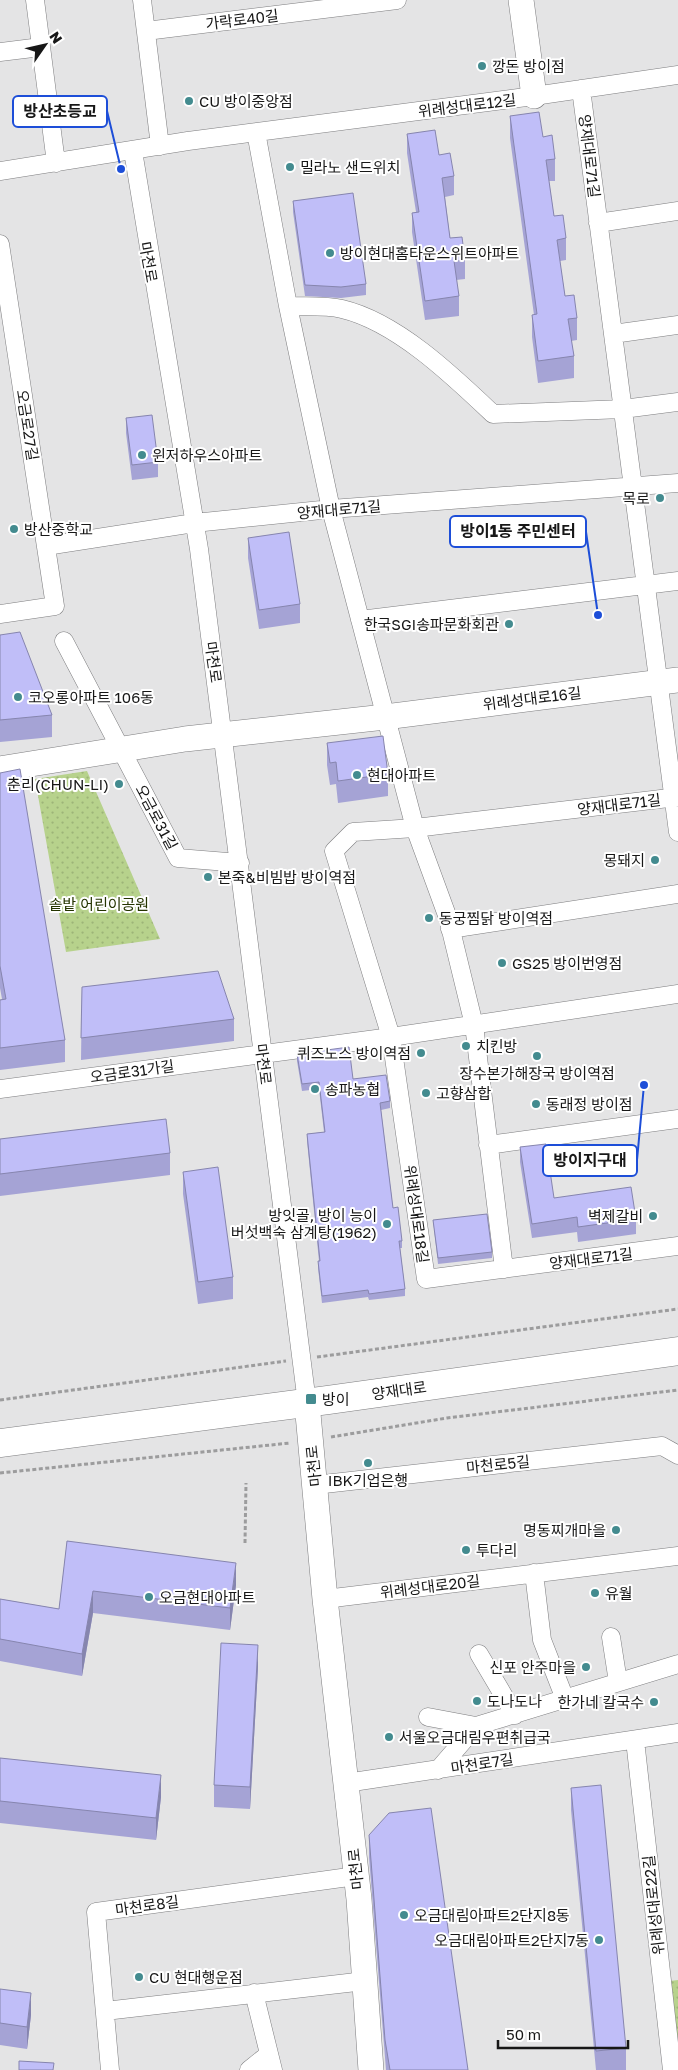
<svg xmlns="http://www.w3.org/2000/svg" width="678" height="2070" viewBox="0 0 678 2070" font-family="'Golos Text','Noto Sans KR',sans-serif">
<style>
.park{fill:url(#park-dots)}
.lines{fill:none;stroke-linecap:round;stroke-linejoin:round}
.street-casing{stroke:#7d7d7f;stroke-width:19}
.secondary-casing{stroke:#7d7d7f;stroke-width:26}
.primary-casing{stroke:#7d7d7f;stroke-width:29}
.path{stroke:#9c9c9d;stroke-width:3;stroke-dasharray:4 2.5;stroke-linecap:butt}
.street{stroke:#fff;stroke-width:18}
.secondary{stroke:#fff;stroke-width:25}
.primary{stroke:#fff;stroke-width:28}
.wall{fill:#a5a3d5}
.shaded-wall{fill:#8685ae}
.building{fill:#c0bef8;stroke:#8685ae}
.poi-dot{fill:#438b8f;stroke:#fff;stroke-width:2}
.labels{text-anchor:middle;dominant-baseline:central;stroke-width:4;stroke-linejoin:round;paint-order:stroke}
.street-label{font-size:15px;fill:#171717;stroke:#fff}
.poi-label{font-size:15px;fill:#171717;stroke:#fff;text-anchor:start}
.park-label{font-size:15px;fill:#253500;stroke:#fff}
.leader{fill:none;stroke:#1d4ed8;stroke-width:2}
.callout-dot{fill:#1d4ed8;stroke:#fff;stroke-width:2}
.callout{fill:#fff;stroke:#1d4ed8;stroke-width:2}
.callout-label{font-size:16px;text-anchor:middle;font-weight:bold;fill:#171717}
</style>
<defs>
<pattern id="park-dots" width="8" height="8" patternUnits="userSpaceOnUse" patternTransform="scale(1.25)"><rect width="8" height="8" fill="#b7d28c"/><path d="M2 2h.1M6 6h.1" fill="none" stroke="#9db478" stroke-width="1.8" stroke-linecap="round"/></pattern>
</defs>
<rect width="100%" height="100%" fill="#e4e4e5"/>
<!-- park -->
<path class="park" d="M87 771 160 939 66 952 35 779Z
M678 1980V2070L662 1982Z"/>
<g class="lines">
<!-- street casing -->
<g class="street-casing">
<path id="street" d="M35 0 56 163
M142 0 160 146
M146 31 397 0
M0 52 41 47
M581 89 678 832
M256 132 288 306 331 509 415 828 448 918 474 1025 504 1269
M133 151 199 549 307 1403
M0 171 188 141 534 96 678 75
M598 223 678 211
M0 244 55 606 0 614
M288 306C305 307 325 305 342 309 397 322 453 376 493 414L623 409 678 402
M613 334 678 325
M46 546 194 523 331 509 678 483
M360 620 678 581
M64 641 178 858 240 863
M678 797 415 828 353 832 334 851 391 1037 426 1279 678 1246
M450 929 678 894
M0 1089 391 1037 678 994
M488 1145 678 1119
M315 1485 662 1446 678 1455
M534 1573 542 1640 565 1699
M325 1599 678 1556
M611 1637 618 1682
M479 1654 515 1715
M428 1717 476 1726
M635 1740 672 2070
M438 1770 476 1726 678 1664
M346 1783 678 1733
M254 1993 273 2070
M105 2011 365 1981
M110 2070 96 1912 356 1876
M249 2070 269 2054"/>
</g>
<!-- secondary casing -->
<g class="secondary-casing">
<path id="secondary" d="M521 0 534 96
M0 769 185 739 385 717 678 680
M307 1403 325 1599 359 1899 371 2070"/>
</g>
<!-- primary casing -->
<g class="primary-casing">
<path id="primary" d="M0 1443 328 1400 678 1351"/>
</g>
<!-- path -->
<path class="path" d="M317 1357 678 1309
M0 1400 286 1361
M331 1437 447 1418 678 1390
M0 1473 290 1443
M245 1543 246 1483"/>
<!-- street -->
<use href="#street" class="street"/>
<!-- secondary -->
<use href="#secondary" class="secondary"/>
<!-- primary -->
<use href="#primary" class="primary"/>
</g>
<!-- wall -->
<path class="wall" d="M510 116 543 137 555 159V181H549L554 216 566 238V260L560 261 565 296 577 318V340L571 341 574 356V378L538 383 532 337V315H534L510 138Z
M407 134 439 155 454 176V195L445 197 450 238 465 260V279L456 280 459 296V316L425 320 412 232V213L416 212 407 153Z
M293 201 366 284V295L341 298 305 296 293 212Z
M126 418 158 462V477L132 480 126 433Z
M248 538 300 604V623L259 629 248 558Z
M0 635 52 715V737L0 742Z
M327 743 388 774V796L338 803 336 784 330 785 327 765Z
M0 773 65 1040V1062L0 1070V1000L2 999 0 988Z
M82 987 234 1019V1041L81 1060Z
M297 1054 353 1079 390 1101V1108L381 1110 393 1208 402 1241V1248H400L405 1289V1296L369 1300 368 1297 322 1303 318 1268V1261H319L307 1141V1134L324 1132 319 1089 302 1091 297 1061Z
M0 1139 170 1153V1175L0 1196Z
M520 1147 554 1198 636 1219V1234L578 1242 577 1232 532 1238 520 1162Z
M183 1172 233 1277V1299L198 1304 183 1194Z
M433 1220 492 1252V1258L438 1264Z
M67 1541 236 1585 230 1630 93 1613 82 1676 0 1661V1599L59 1609Z
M258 1667 250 1809 214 1807V1785Z
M0 1758 161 1797 156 1840 0 1823Z
M571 1788 626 2048V2070H596L571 1810Z
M369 1835 468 2070H386L369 1857Z
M0 1989 31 2015 27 2049 0 2045Z"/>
<!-- shaded-wall -->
<path class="shaded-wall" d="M236 1563V1585L230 1630V1608Z
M93 1591V1613L82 1676V1654Z
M258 1645V1667L250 1809V1787Z
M161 1775V1797L156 1840V1818Z
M31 1993V2015L27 2049V2027Z"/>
<!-- building -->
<path class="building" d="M539 112 543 137 552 135 555 159 546 160 554 216 563 215 566 238 557 240 565 296 574 295 577 318 568 319 574 356 538 361 532 315 537 314 510 116Z
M435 130 439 155 450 153 454 176 442 178 450 238 462 237 465 260 454 261 459 296 425 301 412 213 419 212 407 134Z
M353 193 366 284 341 287 305 285 293 201Z
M152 415 158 462 132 465 126 418Z
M289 532 300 604 259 610 248 538Z
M20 632 52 715 0 720V635Z
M383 736 388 774 338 781 336 762 330 763 327 743Z
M20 769 65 1040 0 1048V1000L6 999 0 966V773Z
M218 971 234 1019 81 1038 82 987Z
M349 1047 353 1079 386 1075 390 1101 380 1103 393 1208 398 1207 402 1241H399L405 1289 369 1294 368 1290 322 1296 318 1261H320L307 1134 325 1132 319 1082 302 1084 297 1054Z
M166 1119 170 1153 0 1174V1139Z
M546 1144 554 1198 631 1187 636 1219 578 1227 577 1217 532 1224 520 1147Z
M218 1167 233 1277 198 1282 183 1172Z
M487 1214 492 1252 438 1258 433 1220Z
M67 1541 236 1563 230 1608 93 1591 82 1654 0 1639V1599L59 1609Z
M221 1643 258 1645 250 1787 214 1785Z
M0 1758 161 1775 156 1818 0 1801Z
M601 1785 626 2048 596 2051 571 1788Z
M431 1808 468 2070H390L385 2040 369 1835 389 1813Z
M0 1989 31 1993 27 2027 0 2023Z
M19 2061 54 2063 53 2070H19Z"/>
<!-- markers -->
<g class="poi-dot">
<circle cx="482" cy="66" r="5"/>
<circle cx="189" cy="101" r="5"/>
<circle cx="290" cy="167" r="5"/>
<circle cx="330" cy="253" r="5"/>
<circle cx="142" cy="455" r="5"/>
<circle cx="660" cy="498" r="5"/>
<circle cx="14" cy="529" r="5"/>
<circle cx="509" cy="624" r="5"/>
<circle cx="18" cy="697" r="5"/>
<circle cx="357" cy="775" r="5"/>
<circle cx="119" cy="784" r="5"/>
<circle cx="655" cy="860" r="5"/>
<circle cx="208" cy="877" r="5"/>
<circle cx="429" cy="918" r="5"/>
<circle cx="502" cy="963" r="5"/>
<circle cx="466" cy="1046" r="5"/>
<circle cx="421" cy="1053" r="5"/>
<circle cx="537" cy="1056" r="5"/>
<circle cx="315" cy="1089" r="5"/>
<circle cx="426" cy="1093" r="5"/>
<circle cx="536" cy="1104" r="5"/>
<circle cx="653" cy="1216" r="5"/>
<circle cx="387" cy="1224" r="5"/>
<rect x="305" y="1393" width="12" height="12" rx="2.5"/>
<circle cx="368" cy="1463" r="5"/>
<circle cx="616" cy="1530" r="5"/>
<circle cx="466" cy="1550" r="5"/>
<circle cx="595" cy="1593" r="5"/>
<circle cx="149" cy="1597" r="5"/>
<circle cx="586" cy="1667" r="5"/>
<circle cx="477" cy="1701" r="5"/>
<circle cx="654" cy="1702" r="5"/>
<circle cx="389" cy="1737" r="5"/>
<circle cx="404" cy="1915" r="5"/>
<circle cx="599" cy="1940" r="5"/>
<circle cx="139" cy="1977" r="5"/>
</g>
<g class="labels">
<!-- street labels -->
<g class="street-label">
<text transform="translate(242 19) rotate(-7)">가락로40길</text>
<text transform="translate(467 105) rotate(-7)">위례성대로12길</text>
<text transform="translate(590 156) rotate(83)">양재대로71길</text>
<text transform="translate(149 262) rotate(80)">마천로</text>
<text transform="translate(28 425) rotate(81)">오금로27길</text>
<text transform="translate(339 509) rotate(-5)">양재대로71길</text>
<text transform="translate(214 662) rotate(82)">마천로</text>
<text transform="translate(532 698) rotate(-7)">위례성대로16길</text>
<text transform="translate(619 804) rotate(-7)">양재대로71길</text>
<text transform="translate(157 817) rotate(62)">오금로31길</text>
<text transform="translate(264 1064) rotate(83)">마천로</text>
<text transform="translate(132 1071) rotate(-8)">오금로31가길</text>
<text transform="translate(417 1214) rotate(82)">위례성대로18길</text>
<text transform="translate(591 1258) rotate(-7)">양재대로71길</text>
<text transform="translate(399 1390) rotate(-8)">양재대로</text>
<text transform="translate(498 1464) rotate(-6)">마천로5길</text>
<text transform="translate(313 1466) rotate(-96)">마천로</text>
<text transform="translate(430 1586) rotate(-7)">위례성대로20길</text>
<text transform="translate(482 1763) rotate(-9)">마천로7길</text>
<text transform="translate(355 1869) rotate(-96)">마천로</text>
<text transform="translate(147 1905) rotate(-8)">마천로8길</text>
<text transform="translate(653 1905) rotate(-96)">위례성대로22길</text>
</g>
<!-- poi labels -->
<g class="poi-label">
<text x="492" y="66">깡돈 방이점</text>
<text x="199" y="101">CU 방이중앙점</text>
<text x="300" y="167">밀라노 샌드위치</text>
<text x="340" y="253">방이현대홈타운스위트아파트</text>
<text x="152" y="455">윈저하우스아파트</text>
<text x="650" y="498" text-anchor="end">목로</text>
<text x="24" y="529">방산중학교</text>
<text x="499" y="624" text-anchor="end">한국SGI송파문화회관</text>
<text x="28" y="697">코오롱아파트 106동</text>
<text x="367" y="775">현대아파트</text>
<text x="109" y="784" text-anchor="end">춘리(CHUN-LI)</text>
<text x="645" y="860" text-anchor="end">몽돼지</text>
<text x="218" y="877">본죽&amp;비빔밥 방이역점</text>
<text x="439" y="918">동궁찜닭 방이역점</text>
<text x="512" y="963">GS25 방이번영점</text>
<text x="476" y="1046">치킨방</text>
<text x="411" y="1053" text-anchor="end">퀴즈노스 방이역점</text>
<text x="537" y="1073" text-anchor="middle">장수본가해장국 방이역점</text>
<text x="325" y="1089">송파농협</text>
<text x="436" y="1093">고향삼합</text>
<text x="546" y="1104">동래정 방이점</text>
<text x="377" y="1215" text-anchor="end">방잇골, 방이 능이<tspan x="377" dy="17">버섯백숙 삼계탕(1962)</tspan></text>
<text x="643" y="1216" text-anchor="end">벽제갈비</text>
<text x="322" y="1399">방이</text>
<text x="368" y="1480" text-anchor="middle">IBK기업은행</text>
<text x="606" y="1530" text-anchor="end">명동찌개마을</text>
<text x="476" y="1550">투다리</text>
<text x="605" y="1593">유월</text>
<text x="159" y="1597">오금현대아파트</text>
<text x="576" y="1667" text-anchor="end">신포 안주마을</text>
<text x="487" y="1701">도나도나</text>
<text x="644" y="1702" text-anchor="end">한가네 칼국수</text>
<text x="399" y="1737">서울오금대림우편취급국</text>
<text x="414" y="1915">오금대림아파트2단지8동</text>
<text x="589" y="1940" text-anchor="end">오금대림아파트2단지7동</text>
<text x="149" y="1977">CU 현대행운점</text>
</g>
<!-- park labels -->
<g class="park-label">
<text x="99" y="904">솥밭 어린이공원</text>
</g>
</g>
<!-- callouts -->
<path class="leader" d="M121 169L107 111M598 615L586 532M644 1085L637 1160"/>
<g class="callout-dot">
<circle cx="121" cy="169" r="5"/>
<circle cx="598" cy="615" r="5"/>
<circle cx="644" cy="1085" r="5"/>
</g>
<g class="callout">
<rect x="13" y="96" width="94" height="31" rx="5"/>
<rect x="450" y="516" width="136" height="31" rx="5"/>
<rect x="543" y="1145" width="94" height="31" rx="5"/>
</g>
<g class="callout-label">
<text x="60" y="117">방산초등교</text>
<text x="518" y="537">방이1동 주민센터</text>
<text x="590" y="1166">방이지구대</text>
</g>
<!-- north arrow -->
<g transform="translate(45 45) rotate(56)" stroke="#ffffff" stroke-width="4" paint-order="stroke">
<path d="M0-4L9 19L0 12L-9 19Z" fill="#171717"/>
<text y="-8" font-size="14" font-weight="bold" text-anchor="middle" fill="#171717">N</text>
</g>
<!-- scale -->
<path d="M498 2040v8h130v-8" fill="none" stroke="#171717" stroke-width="2.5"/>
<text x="506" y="2040" font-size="15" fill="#171717" stroke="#ffffff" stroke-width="4" paint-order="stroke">50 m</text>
</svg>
